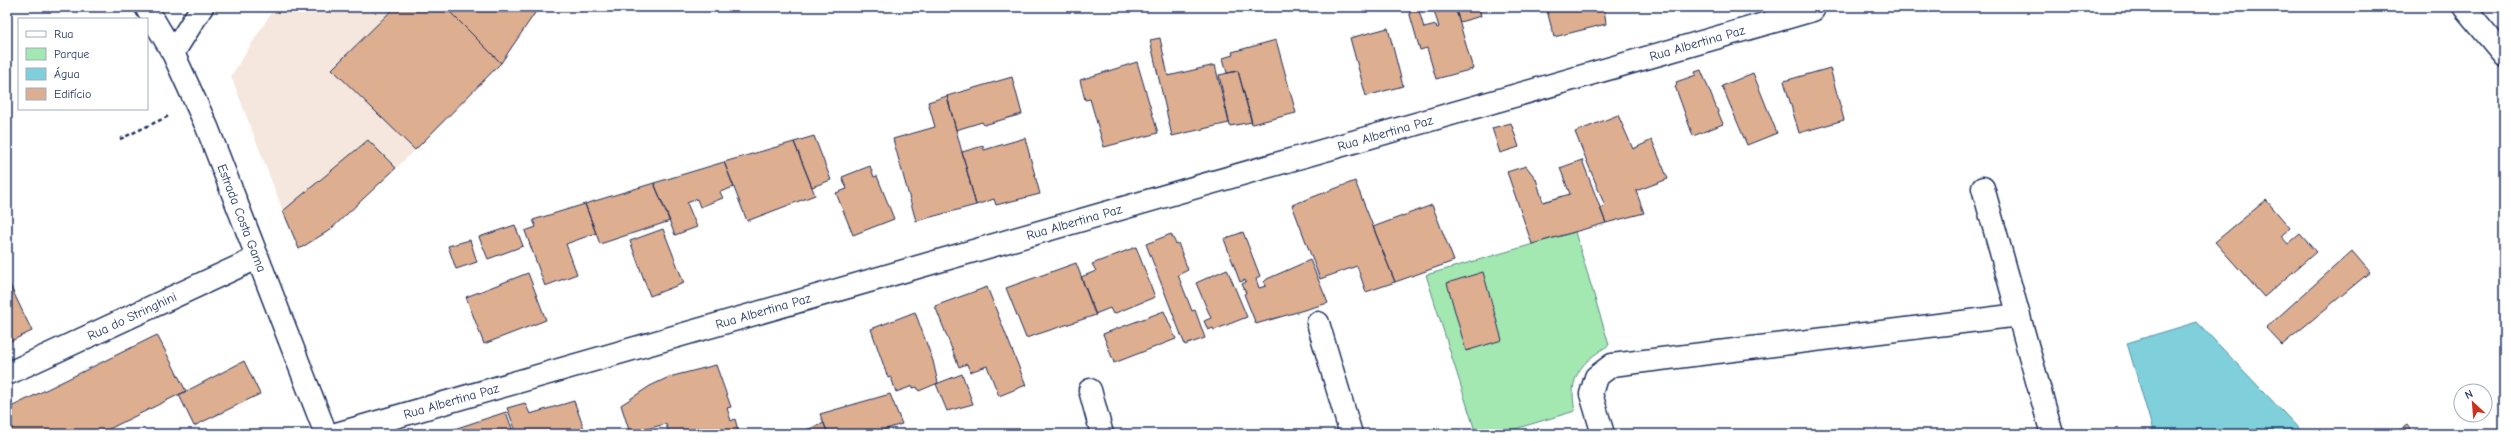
<svg xmlns="http://www.w3.org/2000/svg" width="2511" height="441" viewBox="0 0 2511 441" font-family="'Comic Neue',sans-serif">
<style>
.built{fill:#f5e7de}
.green{fill:#a3e7b1;stroke:#5f8b88}
.water{fill:#7fd0da;stroke:#5790a8}
.building{fill:#deae90;stroke:#1b2f5e}
.lines{fill:none;stroke-linecap:round;stroke-linejoin:round}
.minor-casing{stroke:#1b2f5e;stroke-width:25}
.secondary-casing{stroke:#1b2f5e;stroke-width:25}
.path{stroke:#1b2f5e;stroke-width:2.5;stroke-dasharray:4 3;stroke-linecap:butt}
.minor{stroke:#fff;stroke-width:22}
.secondary{stroke:#fff;stroke-width:22}
.labels{text-anchor:middle;dominant-baseline:central;stroke-width:3;stroke-linejoin:round;paint-order:stroke}
.street-label{font-size:13px;fill:#1b2f5e;stroke:#fff}
</style>
<rect width="100%" height="100%" fill="#fff"/>
<filter id="ink" filterUnits="userSpaceOnUse"><feTurbulence type="fractalNoise" baseFrequency=".025" numOctaves="2"/><feDisplacementMap in="SourceGraphic" scale="8" xChannelSelector="R" yChannelSelector="G"/><feConvolveMatrix kernelMatrix="1 2 1 2 8 2 1 2 1" color-interpolation-filters="sRGB"/></filter>
<g filter="url(#ink)">
<!-- built -->
<path class="built" d="M275 7H445L501 63 415 150 330 230 283 211 231 76Z"/>
<!-- green -->
<path class="green" d="M1575 232 1609 345C1580 363 1568 377 1575 411L1498 434H1476L1426 275Z"/>
<!-- water -->
<path class="water" d="M2197 322 2304 434H2154L2127 343Z"/>
<!-- building -->
<path class="building" d="M395 7H445L501 63 415 150 332 69Z
M445 7H539L501 63Z
M1418 7 1424 28 1436 25 1437 28 1439 27 1434 11 1455 7 1473 69 1436 79 1427 48 1420 50 1408 8Z
M1455 7H1479L1481 16 1460 22Z
M1546 7H1604L1606 24 1554 37Z
M1388 28 1403 86 1366 96 1350 38Z
M1160 38 1168 76 1215 65 1229 123 1172 136 1150 40Z
M1276 40 1296 113 1252 124 1238 71 1227 73 1223 58 1233 55 1232 52Z
M1137 62 1158 133 1104 147 1090 99 1085 100 1080 80Z
M1830 68 1844 120 1799 133 1784 81Z
M1701 70 1723 124 1693 136 1675 86 1677 84 1676 82 1696 75 1695 72Z
M1238 71 1252 122 1230 126 1219 75Z
M1753 73 1777 133 1747 145 1722 86Z
M1012 77 1022 114 984 125 982 122 956 130 947 96Z
M947 96 976 205 916 221 893 139 935 127 928 102Z
M1618 115 1633 149 1652 140 1668 179 1636 191 1644 213 1606 223 1600 208 1605 206 1575 132Z
M1511 123 1519 147 1500 153 1492 128Z
M814 136 831 180 812 187 794 142Z
M1025 138 1040 194 996 205 994 199 976 205 962 152 983 146 984 150Z
M368 140 396 168 330 230 299 249 283 211Z
M794 142 815 195 747 221 724 162Z
M1582 160 1606 223 1532 244 1507 172 1526 166 1536 179 1543 202 1570 194 1560 168Z
M724 162 734 187 720 192 723 198 700 207 697 199 687 203 697 227 675 235 654 183Z
M870 166 874 177 877 176 894 219 853 235 836 193 847 189 842 177Z
M1355 181 1395 282 1366 292 1357 266 1320 279 1292 205Z
M654 183 670 221 600 244 585 204Z
M2266 200 2290 228 2281 236 2288 244 2300 234 2316 252 2264 297 2215 242Z
M585 204 596 233 566 244 577 274 545 286 525 231 536 227 533 220Z
M1432 205 1454 261 1395 282 1373 227Z
M515 225 523 246 488 259 479 237Z
M663 229 684 283 650 296 630 241Z
M1243 232 1260 276 1256 279 1259 288 1266 286 1264 282 1267 279 1310 260 1328 303 1256 324 1244 294 1246 293 1242 284 1246 282 1245 280 1240 282 1224 239Z
M1171 234 1176 244 1178 243 1188 270 1178 275 1192 311 1195 310 1205 338 1185 345 1146 244Z
M470 240 477 262 456 269 448 246Z
M1136 247 1155 297 1113 314 1110 308 1095 314 1081 277 1096 271 1092 264Z
M2352 251 2370 272 2282 345 2266 328Z
M1076 263 1096 315 1026 338 1006 288Z
M1227 269 1247 317 1214 330 1213 328 1208 330 1204 321 1211 318 1196 283Z
M1483 272 1502 340 1466 351 1447 283Z
M528 273 546 320 484 344 466 297Z
M7 279 32 331 7 343Z
M987 287 1026 385 999 396 987 366 970 372 967 364 959 367 935 306Z
M1164 311 1176 339 1114 363 1103 334Z
M915 312 933 361 938 383 919 391 917 387 913 388V386L896 392 891 377 888 378 871 329Z
M157 335 186 391 99 434H7V409Z
M244 361 260 394 194 426 179 395Z
M716 365 731 407 727 408 731 421 735 419 739 434H669L666 424 630 433 621 405 650 386 669 377Z
M962 374 973 404 947 411 936 384Z
M890 394 902 424 870 434H828L820 414Z
M574 401 586 434H517L507 408 525 403 530 414Z
M506 412 514 434H452L451 430Z
M824 423 828 434H802L801 432Z
M2407 425 2414 434H2398L2397 432Z"/>
<g class="lines">
<!-- minor casing -->
<g class="minor-casing">
<path id="minor" d="M2464 7 2504 55
M173 53 202 7
M1983 188 2052 434
M1318 323 1351 434
M7 374 257 258
M1090 390 1102 434
M336 434 1813 10
M1603 434 1591 394 1596 377 1612 365 2019 315"/>
</g>
<!-- secondary casing -->
<g class="secondary-casing">
<path id="secondary" d="M146 7 173 53 207 127 326 434"/>
</g>
<!-- path -->
<path class="path" d="M120 139 169 116"/>
<!-- minor -->
<use href="#minor" class="minor"/>
<!-- secondary -->
<use href="#secondary" class="secondary"/>
</g>
</g>
<g class="labels">
<!-- street labels -->
<g class="street-label">
<text transform="translate(1697 43) rotate(-16)">Rua Albertina Paz</text>
<text transform="translate(1385 133) rotate(-16)">Rua Albertina Paz</text>
<text transform="translate(242 218) rotate(69)">Estrada Costa Gama</text>
<text transform="translate(1074 222) rotate(-16)">Rua Albertina Paz</text>
<text transform="translate(763 311) rotate(-16)">Rua Albertina Paz</text>
<text transform="translate(132 316) rotate(-25)">Rua do Stringhini</text>
<text transform="translate(451 401) rotate(-16)">Rua Albertina Paz</text>
</g>
</g>
<!-- margin -->
<rect width="2511" height="441" fill="none" stroke="#fff" stroke-width="24"/>
<rect x="12" y="12" width="2487" height="417" fill="none" stroke="#1b2f5e" stroke-width="1.5" filter="url(#ink)"/>
<!-- legend -->
<rect x="18" y="18" width="130" height="92" fill="#ffffff" stroke="#a4acbf"/>
<rect x="26" y="31" width="20" height="6" fill="#ffffff" stroke="#a4acbf"/>
<text x="54" y="38" font-size="12" fill="#1b2f5e">Rua</text>
<rect x="26" y="48" width="20" height="12" fill="#a3e7b1" stroke="#a4acbf"/>
<text x="54" y="58" font-size="12" fill="#1b2f5e">Parque</text>
<rect x="26" y="68" width="20" height="12" fill="#7fd0da" stroke="#a4acbf"/>
<text x="54" y="78" font-size="12" fill="#1b2f5e">Água</text>
<rect x="26" y="88" width="20" height="12" fill="#deae90" stroke="#a4acbf"/>
<text x="54" y="98" font-size="12" fill="#1b2f5e">Edifício</text>
<!-- north arrow -->
<g transform="translate(2473 403) rotate(334)"><circle r="19" fill="#ffffff" stroke="#a4acbf"/>
<path d="M0-3L7 15L0 10L-7 15Z" fill="#c8321e"/>
<text y="-6" font-size="11" font-weight="bold" text-anchor="middle" fill="#1b2f5e">N</text>
</g>
</svg>
